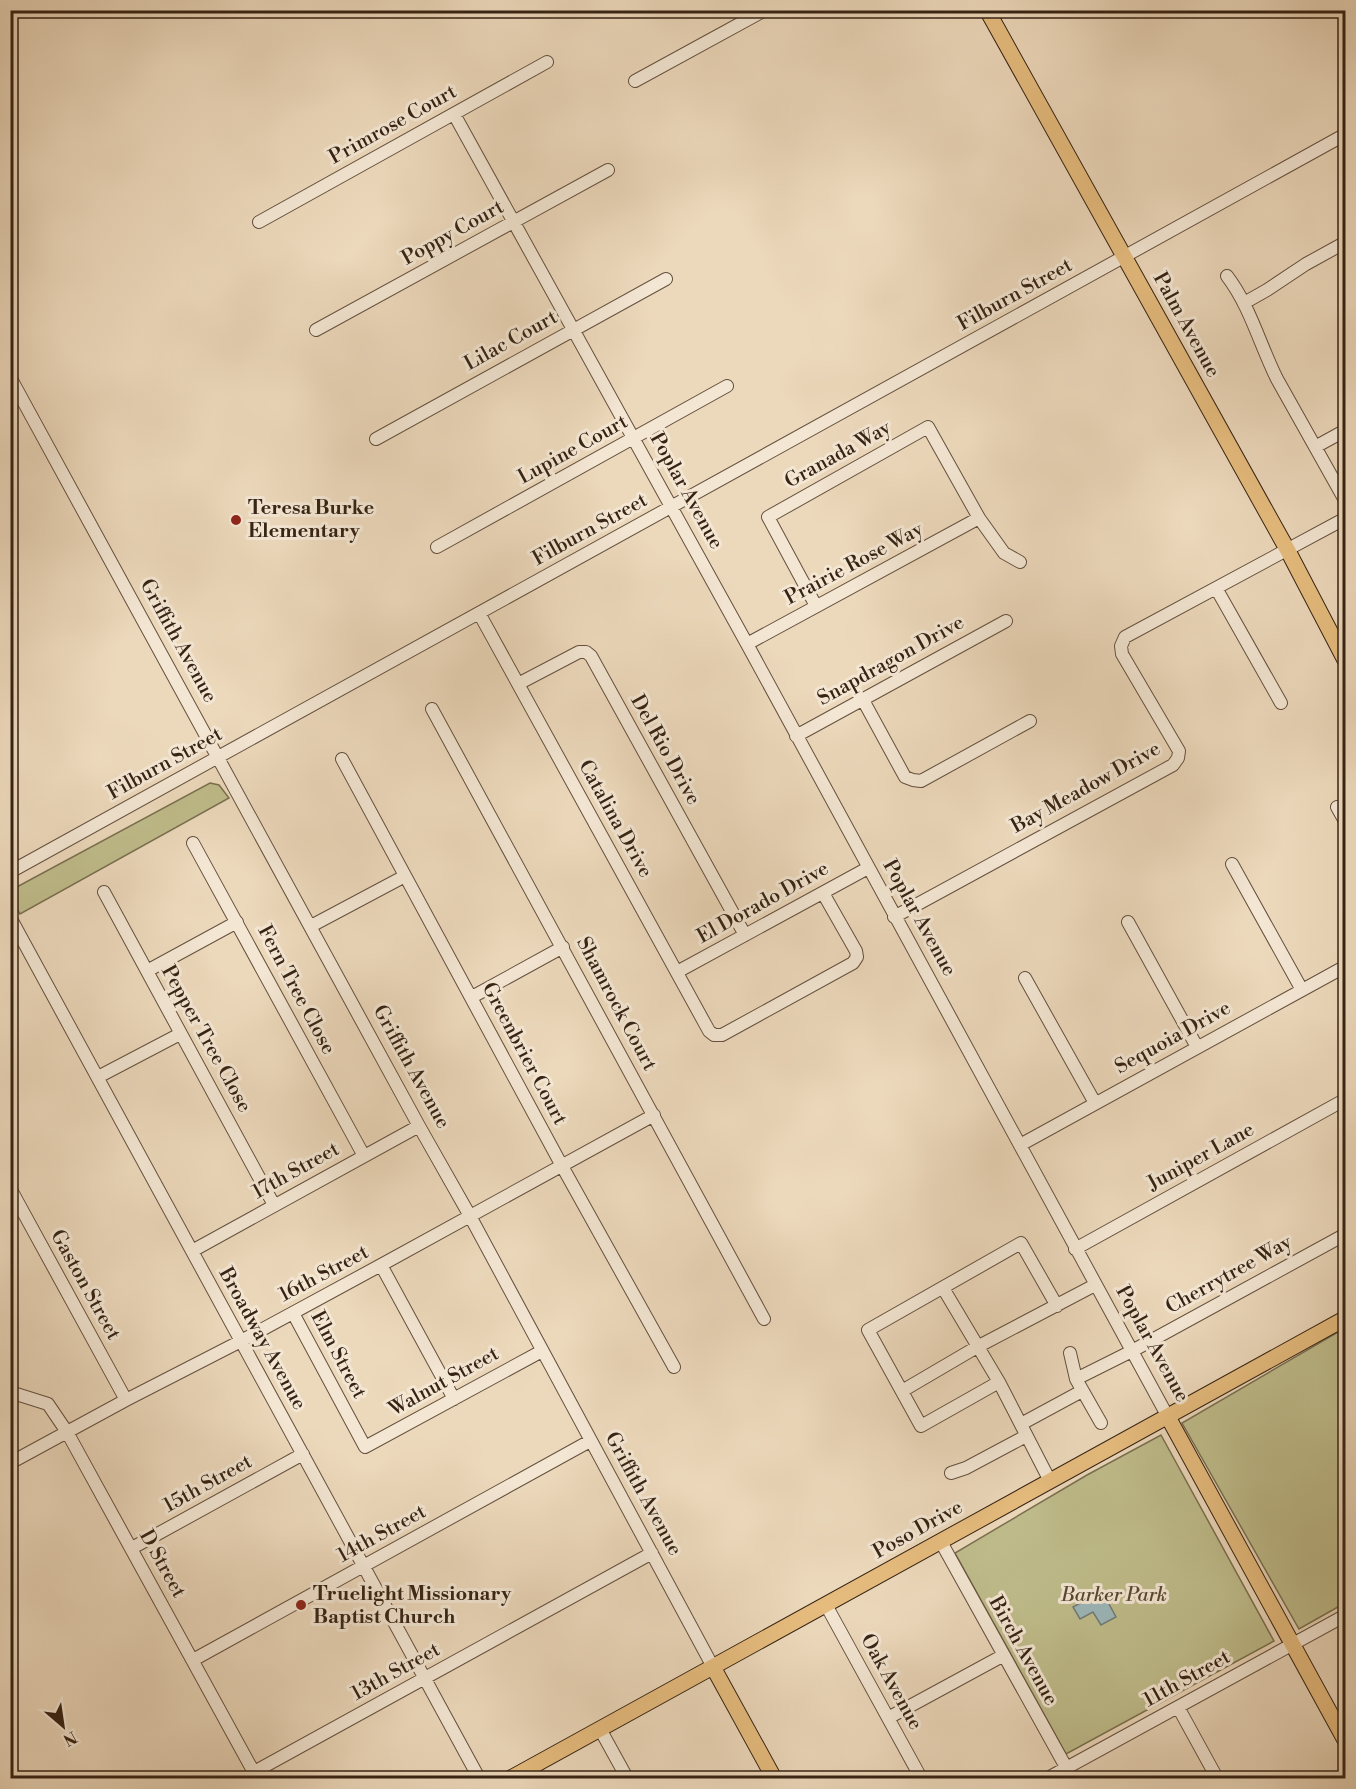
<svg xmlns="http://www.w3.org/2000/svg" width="1356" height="1789" viewBox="0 0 1356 1789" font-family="'Libre Bodoni',serif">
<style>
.green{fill:#bfbc8b;stroke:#7a7050;stroke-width:1.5}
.water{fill:#9cb8ba;stroke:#737c78;stroke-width:1.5}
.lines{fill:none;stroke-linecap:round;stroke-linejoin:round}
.minor-casing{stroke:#64503e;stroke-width:14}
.major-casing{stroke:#362314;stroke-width:17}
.minor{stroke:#f3e6d3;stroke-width:12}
.major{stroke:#e6bc7e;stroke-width:15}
.poi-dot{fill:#8f2418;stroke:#f3e6d3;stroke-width:2}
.labels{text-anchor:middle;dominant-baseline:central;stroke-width:6;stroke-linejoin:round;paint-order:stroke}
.street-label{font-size:20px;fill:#362314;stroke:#f3e6d3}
.poi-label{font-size:20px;font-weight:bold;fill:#362314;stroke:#f3e6d3;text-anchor:start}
.park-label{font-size:20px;font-style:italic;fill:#584932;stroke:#f3e6d3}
</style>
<rect width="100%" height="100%" fill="#ecd8bb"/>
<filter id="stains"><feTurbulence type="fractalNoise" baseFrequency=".00333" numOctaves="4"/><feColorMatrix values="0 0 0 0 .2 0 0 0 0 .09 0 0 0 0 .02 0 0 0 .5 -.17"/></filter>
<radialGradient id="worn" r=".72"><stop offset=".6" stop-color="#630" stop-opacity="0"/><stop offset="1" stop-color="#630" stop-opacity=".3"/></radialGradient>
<!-- green -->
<path class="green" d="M210 783 219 785 229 798 20 914 12 899 13 889Z
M1345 1328V1603L1299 1629 1182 1423Z
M1161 1435 1274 1641 1066 1754 955 1553 1087 1475Z"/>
<!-- water -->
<path class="water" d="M1102 1591 1116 1617 1101 1625 1093 1612 1080 1619 1073 1607Z"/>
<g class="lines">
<!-- minor casing -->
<g class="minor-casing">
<path id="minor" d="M635 81 765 10
M454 114 747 644 1168 1417
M259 222 547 62
M1227 276C1250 306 1260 345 1277 379L1346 502
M1244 303 1267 290 1306 264 1346 242
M316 330 608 170
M10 377 419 1126 470 1216 713 1667
M376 439 666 279
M1315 447 1346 430
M437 547 727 386
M1216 588 1281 703
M816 606 768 517 928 427 979 518 1004 553 1020 562
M479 613 709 1031 714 1035H722L853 963 857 957 856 951 823 893
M747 644 979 518
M518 684 579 652H586L591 656 745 935
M863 700 905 777 913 780 921 781 1030 721
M432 709 764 1319
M796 736 1006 621
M342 759 562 1166 674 1367
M1337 807 1346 823
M193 843 364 1156
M1232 864 1302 990
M10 872 1346 134
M104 892 274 1205
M10 917 479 1778
M894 917 1173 765 1178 758 1179 751 1122 654 1121 646 1125 637 1346 518
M1128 922 1197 1047
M311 926 405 876
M147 971 237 922
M677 972 868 868
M1025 978 1095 1103
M472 997 563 947
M98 1077 180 1034
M1020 1145 1346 966
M10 1188 126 1400
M1075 1249 1346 1099
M192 1251 419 1126
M381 1265 454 1399
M943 1288 999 1382 1050 1481
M293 1313 365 1447 542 1351
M1070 1353 1076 1379 1101 1423
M1076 1379 1132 1351 1346 1234
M999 1382 921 1426 868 1330 1021 1243 1057 1306
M902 1391 977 1347 1095 1285
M10 1392 48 1404 67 1432 257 1778
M1021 1424 1082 1391
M10 1463 126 1400 241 1341 381 1265 654 1115
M951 1473 966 1468 1026 1436
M941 1542 1072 1778
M132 1548 303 1454
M826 1605 921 1778
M193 1660 590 1441
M1178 1707 1217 1778
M888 1718 1004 1655
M600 1729 627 1778
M254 1772 652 1553
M1048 1778 1346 1615"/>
</g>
<!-- major casing -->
<g class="major-casing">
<path id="major" d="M987 10 1287 549 1346 662
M1168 1417 1346 1742
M713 1667 774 1778
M511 1778 1346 1318"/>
</g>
<!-- minor -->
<use href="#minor" class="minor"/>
<!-- major -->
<use href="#major" class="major"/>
</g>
<!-- markers -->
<g class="poi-dot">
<circle cx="236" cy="520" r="6"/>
<circle cx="301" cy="1605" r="6"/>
</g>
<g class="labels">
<!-- street labels -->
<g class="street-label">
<text transform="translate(393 125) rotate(-29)">Primrose Court</text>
<text transform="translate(453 233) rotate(-29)">Poppy Court</text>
<text transform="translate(1015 295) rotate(-29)">Filburn Street</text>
<text transform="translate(1186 325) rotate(61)">Palm Avenue</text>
<text transform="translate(511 341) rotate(-29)">Lilac Court</text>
<text transform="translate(573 450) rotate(-29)">Lupine Court</text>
<text transform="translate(838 455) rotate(-29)">Granada Way</text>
<text transform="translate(686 491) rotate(61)">Poplar Avenue</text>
<text transform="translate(590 530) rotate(-29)">Filburn Street</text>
<text transform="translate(854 564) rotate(-28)">Prairie Rose Way</text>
<text transform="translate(178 641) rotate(61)">Griffith Avenue</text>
<text transform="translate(891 661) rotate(-29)">Snapdragon Drive</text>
<text transform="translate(665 750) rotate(61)">Del Rio Drive</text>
<text transform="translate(165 764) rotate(-29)">Filburn Street</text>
<text transform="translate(1086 788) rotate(-29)">Bay Meadow Drive</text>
<text transform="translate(615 819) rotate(61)">Catalina Drive</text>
<text transform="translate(763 903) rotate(-29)">El Dorado Drive</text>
<text transform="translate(919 918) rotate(61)">Poplar Avenue</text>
<text transform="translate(296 990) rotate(62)">Fern Tree Close</text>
<text transform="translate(616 1004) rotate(62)">Shamrock Court</text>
<text transform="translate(1173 1038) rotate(-29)">Sequoia Drive</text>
<text transform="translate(206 1039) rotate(61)">Pepper Tree Close</text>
<text transform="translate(524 1054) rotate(62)">Greenbrier Court</text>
<text transform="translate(411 1067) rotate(61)">Griffith Avenue</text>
<text transform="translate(1201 1157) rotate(-29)">Juniper Lane</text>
<text transform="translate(296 1171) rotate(-29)">17th Street</text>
<text transform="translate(324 1274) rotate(-28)">16th Street</text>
<text transform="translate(1229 1275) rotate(-29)">Cherrytree Way</text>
<text transform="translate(85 1285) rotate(61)">Gaston Street</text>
<text transform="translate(262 1339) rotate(61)">Broadway Avenue</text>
<text transform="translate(1152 1344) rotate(61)">Poplar Avenue</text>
<text transform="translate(338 1355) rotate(62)">Elm Street</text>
<text transform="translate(444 1382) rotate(-29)">Walnut Street</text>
<text transform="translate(208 1484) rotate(-29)">15th Street</text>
<text transform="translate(643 1494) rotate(61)">Griffith Avenue</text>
<text transform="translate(918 1530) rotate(-29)">Poso Drive</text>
<text transform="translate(382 1534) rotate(-29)">14th Street</text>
<text transform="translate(162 1564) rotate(61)">D Street</text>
<text transform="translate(1023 1651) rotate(61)">Birch Avenue</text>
<text transform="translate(396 1672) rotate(-29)">13th Street</text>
<text transform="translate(1187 1679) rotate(-29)">11th Street</text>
<text transform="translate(891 1682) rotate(61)">Oak Avenue</text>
</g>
<!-- poi labels -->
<g class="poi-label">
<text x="248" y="508">Teresa Burke<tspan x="248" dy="23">Elementary</tspan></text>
<text x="313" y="1594">Truelight Missionary<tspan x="313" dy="23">Baptist Church</tspan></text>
</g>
<!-- park labels -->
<g class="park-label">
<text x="1114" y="1595">Barker Park</text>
</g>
</g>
<!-- margin -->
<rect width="1356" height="1789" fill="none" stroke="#ecd8bb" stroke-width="36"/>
<rect x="12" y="12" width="1332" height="1765" fill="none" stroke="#362314" stroke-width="3"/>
<rect x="18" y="18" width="1320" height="1753" fill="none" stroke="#362314" stroke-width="1.5"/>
<!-- north arrow -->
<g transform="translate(63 1726) rotate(151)" stroke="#f3e6d3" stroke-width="4.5" paint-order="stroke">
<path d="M0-4.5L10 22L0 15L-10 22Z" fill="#362314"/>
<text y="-9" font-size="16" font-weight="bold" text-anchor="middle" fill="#362314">N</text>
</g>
<rect width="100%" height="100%" filter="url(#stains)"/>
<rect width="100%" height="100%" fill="url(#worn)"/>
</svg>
